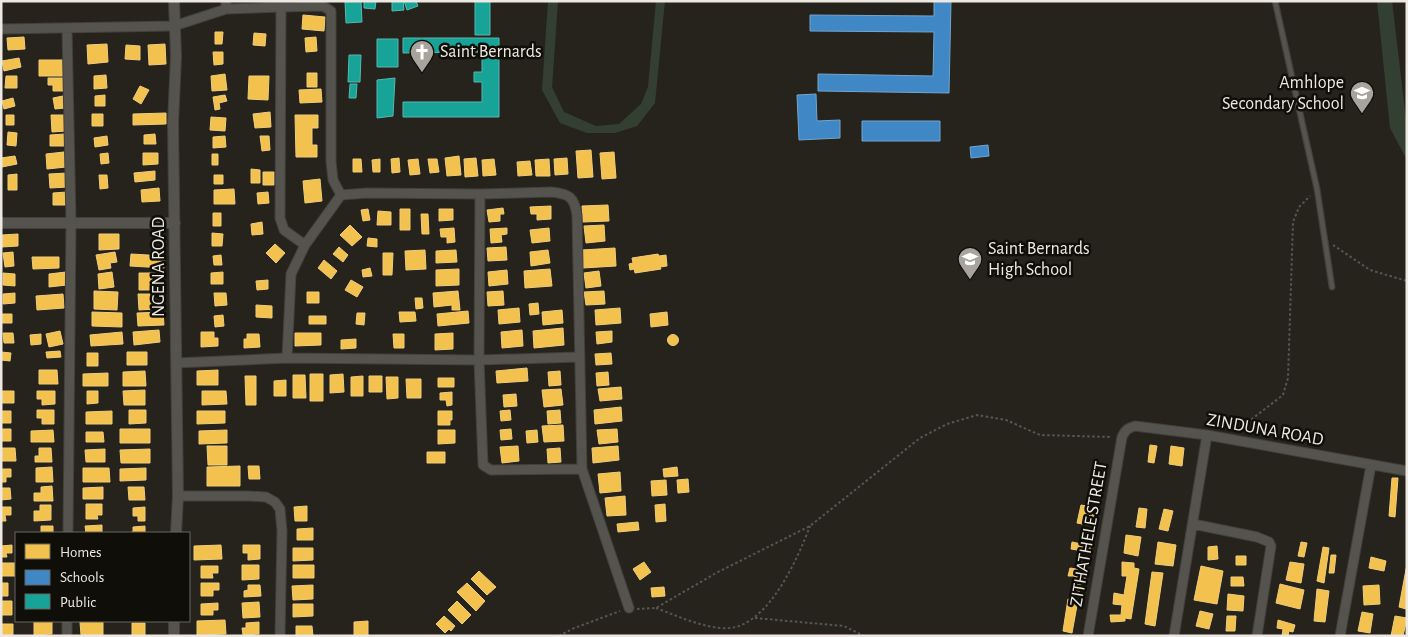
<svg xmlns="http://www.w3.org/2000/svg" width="1408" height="637" viewBox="0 0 1408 637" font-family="'Alegreya Sans',sans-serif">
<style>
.green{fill:#334031}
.homes{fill:#f2c14e;stroke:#f0cd7a}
.schools{fill:#3f88c5;stroke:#73a5ce}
.public{fill:#17a398;stroke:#57b8ae}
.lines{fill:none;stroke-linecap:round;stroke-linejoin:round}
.service-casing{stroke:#43403c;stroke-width:7}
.minor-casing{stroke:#43403c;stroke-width:11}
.tertiary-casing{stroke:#43403c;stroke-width:12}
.path{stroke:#575652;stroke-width:2;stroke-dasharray:2.5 2.5;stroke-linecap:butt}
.service{stroke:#55534d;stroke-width:4.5}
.minor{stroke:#55534d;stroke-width:9}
.tertiary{stroke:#55534d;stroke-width:10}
.labels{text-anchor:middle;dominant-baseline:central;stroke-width:5;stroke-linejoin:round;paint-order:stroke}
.poi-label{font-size:18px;fill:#ede9e2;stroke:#100e09;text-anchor:start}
.street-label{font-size:18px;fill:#ede9e2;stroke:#100e09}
</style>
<rect width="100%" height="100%" fill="#26231d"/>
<!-- green -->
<path class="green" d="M548 1H558L552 87 564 112 596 126 619 124 641 104 648 87 656 1H665L655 103 637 126 615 133H587L560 123 542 90Z
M1377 1H1392L1407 128V160L1390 128Z"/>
<!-- homes -->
<path class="homes" d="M303 15 325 17 324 31 302 29Z
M215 32H223L222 44H215Z
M254 33 266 34 265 46 253 45Z
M24 37 25 49 8 50 7 38Z
M316 37 317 51 306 52 305 38Z
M107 44 108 62 88 64 87 45Z
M165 44 166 64 149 65 148 45Z
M126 45 140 46V60L125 59Z
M213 52H223V64L214 65Z
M19 58 21 67 4 71 2 61Z
M39 60H63V76H39Z
M307 73H317V87H307Z
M225 74 227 90 212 91 211 76Z
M106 75 107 88 94 89V76Z
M6 76H17V88H5Z
M249 76H269L268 100 248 99Z
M48 78H65V91H53V85H48Z
M140 86 149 90 141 104 133 99Z
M321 89 322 102 300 103 299 90Z
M105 95V106H95V96Z
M225 95 227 101 219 103 220 109 215 110 213 97Z
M63 96 65 108 55 109 53 98Z
M13 98 15 106 4 109 2 101Z
M270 112 271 127 255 128 253 114Z
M166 113V124L133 125V114Z
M92 114H103V126H92Z
M6 115H14V125H6Z
M51 115H66V131L52 132Z
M295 115H318V128H312V145H317V157H296Z
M211 117 226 118 225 131 210 130Z
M8 132 17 133 16 146 7 145Z
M65 134V146H50V135Z
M155 134 156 144H144V135Z
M107 136 108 145 95 147 94 138Z
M225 136 226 147 213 148V137Z
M260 136H269L270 150 262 151Z
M591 150 593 177 578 178 576 151Z
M64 152 66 167 47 169 46 154Z
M614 152 616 178 602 179 600 153Z
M108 153 109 163 101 164 100 154Z
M143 153H158V164L143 165Z
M212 154H218V165H212Z
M15 156 17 164 2 167 1 158Z
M459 156 461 175 447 176 445 158Z
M399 158 400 172 392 173 391 159Z
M476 158 478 176 465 177 464 159Z
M567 158 568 174 555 175 554 159Z
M353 159H361L362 172H353Z
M380 159V172H373L372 160Z
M418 159 420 174 410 175 408 160Z
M428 159H437L439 172 430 173Z
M494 159 496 175 483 176 482 160Z
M549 159 550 176H536L535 160Z
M530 161 532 175 518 176 517 162Z
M251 169 260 170V183H251Z
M155 171V180L135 182 134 173Z
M263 172H274V185H263Z
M67 173 68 187 50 188 49 174Z
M17 174V190H8V175Z
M99 175H107L108 188 100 189Z
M214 175H223V184H214Z
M320 179 322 201 305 203 303 181Z
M159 188 160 201 142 202 141 190Z
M234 189 235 204H214V190Z
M67 192 68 205H53V193Z
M268 192 269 203 258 204 257 193Z
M608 205 609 221 583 222 582 206Z
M551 206V219L537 220V214H531L530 207Z
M503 208 504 214H500V221L489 222 487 210Z
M368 209 370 220 363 221 361 210Z
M400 209H410V230H400Z
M439 209H453V220L439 221Z
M378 211 391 212V225H377Z
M213 213H221V226H213Z
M421 214H428L429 234H422Z
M262 222 263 234 252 235 251 224Z
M350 225 362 237 352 246 340 235Z
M604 225 605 241 586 243 584 226Z
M454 228 455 242 447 243V237H441L440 229Z
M507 228V234L501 235 502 242 491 243 490 229Z
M549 228 550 241 532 243 530 230Z
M212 233 223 234 222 246H212Z
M18 234V246L2 247V235Z
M99 234H119V249L99 250Z
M368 238 377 239V247L367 246Z
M275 244 285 253 276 263 266 253Z
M339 247 348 255 343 262 333 254Z
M506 247 507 260 488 261 487 248Z
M615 248 616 266 583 268 582 250Z
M425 250 426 269 406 270 405 251Z
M456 250 457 262 436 263V251Z
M548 250 550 263 531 266 530 252Z
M13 252 14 266 5 267 3 253Z
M115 252 117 262 110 263 111 268 99 270 96 255Z
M383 253H393L392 275H383Z
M131 254 165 256 164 268 130 266Z
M658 254 659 256 666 255 667 266 660 267 661 269 635 273 634 269 630 270 629 264 633 263 632 258Z
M221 255 222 265H214L213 256Z
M32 257H59V268L33 269Z
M324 260 337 271 331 279 318 268Z
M370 268 372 276 363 277 362 270Z
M459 269V285L436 286V270Z
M550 269 552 286 525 288 524 271Z
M507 270 508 284 489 286 488 272Z
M599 271 601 286 586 288 584 273Z
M66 272 67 285 49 287V274Z
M112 272 114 287 99 289 98 274Z
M223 272V284H211V273Z
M3 273 15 274V286L3 285Z
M139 273H158V290H139Z
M268 280V289L257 290 256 281Z
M351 280 363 287 357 297 345 290Z
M94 291 118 292 117 310 94 309Z
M458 291 460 310H452V305L434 307 433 293Z
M503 291 504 305 488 306 487 292Z
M604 291 605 304 586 305 584 292Z
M307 292H319V303H307Z
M15 293V303L3 304V294Z
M214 293H226L227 305 215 306Z
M63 294 64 308 37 310 36 296Z
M138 294H155L156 309 139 310Z
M415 298H422L423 308 416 309Z
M538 303 539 314 530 315 529 304Z
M256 305 272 306V318L256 317Z
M519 308 520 322 499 324 498 310Z
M620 308 621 323 596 325 595 310Z
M562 310 563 323 543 325 542 312Z
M468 311 469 323 438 326 437 314Z
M92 312 122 313V327L92 326Z
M163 312 164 325 138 326 137 313Z
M399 312H415L416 321 400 322Z
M667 312 668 325 651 327 650 314Z
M357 313H365L364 325 356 324Z
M1 314H12V323H1Z
M223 315 224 326 215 327 214 316Z
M309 316H326V324H309Z
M563 328 564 345 534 348 533 331Z
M159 330 160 342 134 345 133 332Z
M522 330 523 346 502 348 501 332Z
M60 331 63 344 49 347 46 334Z
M612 331V342L597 344 596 332Z
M122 332 123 344 91 346 90 335Z
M201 332H214V338H218V346L201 347Z
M3 333H13L14 343H4Z
M295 333H321V345L295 346Z
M453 333V349L435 350V334Z
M41 334V344L31 345 30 335Z
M247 334H259L260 347 244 348V339H247Z
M393 334H404V348H394Z
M667.5 340a5.5 5.5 0 1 1 11 0a5.5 5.5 0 1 1-11 0Z
M356 339V348L341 349V340Z
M60 351 61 357 47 358 46 352Z
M1 352 11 353 10 361 1 360Z
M127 352H147V365H127Z
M87 353H98V366H87Z
M611 353 612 364 596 365 595 354Z
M527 368 528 381 497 383 496 371Z
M39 370H57L58 384H39Z
M218 370V385H197V371Z
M145 371 146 386H123V372Z
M560 371 561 385 549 386 548 372Z
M608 372 609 385 597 386 596 373Z
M108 373V386H83V374Z
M310 374H323V401H310Z
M343 374 344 392 330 393V375Z
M293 375H305L306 398H293Z
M245 376H256V405H246Z
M363 376V396H351V377Z
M369 376H382V392H369Z
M386 377H398V398L387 399Z
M438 378H454V387H438Z
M406 379H421V398H407Z
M286 380V396H274V381Z
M621 387 622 399 600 401 598 389Z
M561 389 563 405 544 407 542 390Z
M145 390V405H124L123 391Z
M1 391H14V403H1Z
M37 391H55V404L42 405V399H37Z
M87 391H98V403L87 404Z
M202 391H226L227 404 202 405Z
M452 392V405L447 406 446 400H440V393Z
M516 394 517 406 504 407 503 395Z
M621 407 622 421 595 424 594 410Z
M37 410H54V424H42V418H37Z
M129 410H146V423L129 424Z
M510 410 511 420 501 421 500 411Z
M560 410 561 423 548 424 547 411Z
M1 411H11V423H1Z
M112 411V424H86V412Z
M197 411H225V423L197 424Z
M438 411H452V420H450V425H438Z
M563 425 564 441 544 442 542 426Z
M1 429H11V441H1Z
M120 429H150V443H120Z
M511 429 512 439 501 440 500 430Z
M617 429 618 442 599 444 597 430Z
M53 430 54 442H31V431Z
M227 430V443L199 444V431Z
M438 430H455V443L438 444Z
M537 430 538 442 527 443 526 431Z
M86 432H103L104 442H86Z
M1150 445 1157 446 1154 463 1148 462Z
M207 446H227V465H208Z
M518 446 519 461 502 463 500 447Z
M618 446 619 460 593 463 592 448Z
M1171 446 1184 448 1182 466 1169 464Z
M1 448H15L16 461H1Z
M39 448H51L52 462H35V456H39Z
M560 448 561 462 548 463 547 449Z
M105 449V462H86L85 450Z
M150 449V463H121L120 450Z
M427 452H445V463H427Z
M240 466V486H207V467Z
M248 466H259L260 479H249Z
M52 467 53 482H36V468Z
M677 467 678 476 664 477 663 469Z
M83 468H109L110 482H83Z
M146 468V480L120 481V469Z
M1 469H11V477H6V482H1Z
M620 472 621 491 600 493 598 474Z
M1392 478H1398L1395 517 1389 516Z
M688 479 689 492 678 493 677 480Z
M666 480 667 495 652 496 651 481Z
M52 486 53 501H34V493H41V487Z
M103 487V499H83V488Z
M128 487H144L145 500H129Z
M1 488H10L11 499 1 500Z
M625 496 626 515 607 516 605 498Z
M86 504H102V515H97L98 519H86Z
M665 504 666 521 656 522 655 505Z
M40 505H51V520L34 521V511H40Z
M1081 505 1097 508 1093 526 1077 523Z
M307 506V521H295L294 507Z
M1 507H11V515H5L6 521H1Z
M145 507V521H138V516H133V508Z
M1139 508 1147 509 1145 528 1136 527Z
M1164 509 1173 511 1168 531 1159 529Z
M638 522 639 530 618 532 617 524Z
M102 525V533H86L85 526Z
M41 526H53V533H41Z
M145 526V533H128L133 532V527Z
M313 528V540H297V529Z
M1126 535 1141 537 1138 556 1124 553Z
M1072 542 1091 546 1089 552 1071 549Z
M1158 542 1176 545 1173 566 1155 564Z
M1301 542 1307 543 1304 557 1298 556Z
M12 545V553H6L7 557H1V546Z
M221 545 222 559 194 560V546Z
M243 545H260V559L248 560V553H243Z
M1217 546 1218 559 1208 560V547Z
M1323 547 1329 548 1324 583 1317 581Z
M293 548H313V560L293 561Z
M1331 555H1336L1334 573H1329Z
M1236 556H1246V565H1236Z
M1371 557 1386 561 1384 571 1369 568Z
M1077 561 1084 562 1083 570 1087 571 1086 578H1082L1079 593 1072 592 1075 576H1068L1070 568 1076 569Z
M644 562 651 572 640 580 633 569Z
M1122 562 1134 563V568L1139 569 1131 619 1125 618V621L1111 622 1110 615H1121L1122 605 1113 604 1114 593 1124 595 1127 576H1122Z
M1290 562 1304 564 1301 583 1286 580Z
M1 563H16V576H1Z
M1407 564V603L1406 609 1399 607Z
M242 565H259V579L242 580Z
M293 565H314V578H293Z
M201 566H218V573H212L213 578H201Z
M1201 566 1223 571 1217 604 1194 600Z
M479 571 496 587 487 595 471 579Z
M1152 572 1163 573 1155 626 1145 624Z
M1231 577H1243L1244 586H1231Z
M1 583H8V596H1Z
M201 583H219V590H213V596H201Z
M467 583 485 601 476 611 457 592Z
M1280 584 1304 590 1300 609 1276 603Z
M248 585H260L261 596 244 597V591L248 590Z
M313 585V599L293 600 292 586Z
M1379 585 1380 604 1364 605 1363 586Z
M664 587 665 596 652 597 651 588Z
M1317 589 1329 591 1325 622 1314 621Z
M1228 594 1244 596 1243 611 1227 610Z
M1068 599 1078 600 1072 633 1063 631Z
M1 601H12V615H1Z
M457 601 471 615 462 624 448 610Z
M259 602 260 617 243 618 242 603Z
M218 603V610H213V615H201V604Z
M293 604H313V616L293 617Z
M1200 611 1213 614 1209 629 1196 626Z
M1362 612 1373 614 1370 633 1358 631Z
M444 616 455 626 451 631 449 629 445 633 436 624Z
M1227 616H1236L1235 631H1226Z
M1395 616 1407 618 1403 636H1391Z
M225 620 226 634 197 635V621Z
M1278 620 1295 625 1293 632 1289 631 1288 636H1282L1283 629 1277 628Z
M34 621H52V634L34 635Z
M103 621V635H81L80 622Z
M368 621V636H354V622Z
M259 622V634L243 635 242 628H246V623Z
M132 623H145V636H132Z
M1 624H13V635H1Z
M296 626H312L313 636H296Z"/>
<!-- schools -->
<path class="schools" d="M934 1H951L949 93 818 91V74L933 76 934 32 810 31V15L934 16Z
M816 94 817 121 840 120V138L799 140 797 95Z
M862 121H940V141H862Z
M988 145 989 156 971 158 970 147Z"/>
<!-- public -->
<path class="public" d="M361 1 362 22 346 23 345 2Z
M364 1H376L375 9 364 8Z
M392 1H403L404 10 392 11Z
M404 1H416L418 6 407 10Z
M475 1H490V35H475Z
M403 38H499V117H403V102H482V82H474V72H482V52L403 53Z
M377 39H398V67H377Z
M349 55H361L360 82H348Z
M395 78 393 116 377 118V80Z
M350 84H357L356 98H349Z"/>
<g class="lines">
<!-- service casing -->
<g class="service-casing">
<path id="service" d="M1275 1 1317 189 1332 287"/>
</g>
<!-- minor casing -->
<g class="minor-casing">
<path id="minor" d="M226 1V9L281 7 280 218 284 230 305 245
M281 7 323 6 331 11V161L333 180 341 195
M67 28 71 223 68 533
M1 29 174 26 226 9
M480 194 479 360 483 465 491 470 582 469
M287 358 291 274 305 245 341 195 367 193 480 194 551 192C570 194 574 197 577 215L582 469 629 608
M176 363 287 358 479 360 579 357
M178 496H249L266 497 275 502 280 509 282 531 280 636
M1193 524 1257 537 1269 542 1271 546 1257 636
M67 636V621
M1088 636 1122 437C1125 430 1128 428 1135 426L1207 435 1407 471
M1174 636 1207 435
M1340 636 1371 465"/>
</g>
<!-- tertiary casing -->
<g class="tertiary-casing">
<path id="tertiary" d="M174 1 176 57 173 123 178 496 176 533
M1 223H175
M174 621V636"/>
</g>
<!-- path -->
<path class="path" d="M1333 245 1370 270 1407 281
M1242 431 1248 422 1283 395 1288 378 1293 222 1299 207 1310 196
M656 608C677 616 708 630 730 628 769 624 798 558 810 526
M637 609 656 608 716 573 810 526 920 438 947 424 977 415 1006 420 1040 435 1112 437
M755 618 844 626 864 636
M559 636 572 629 620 611"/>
<!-- service -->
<use href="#service" class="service"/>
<!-- minor -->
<use href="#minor" class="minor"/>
<!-- tertiary -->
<use href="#tertiary" class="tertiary"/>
</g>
<!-- icons -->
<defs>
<g id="church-pin" transform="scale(1.25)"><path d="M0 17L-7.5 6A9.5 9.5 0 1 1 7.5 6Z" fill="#a7a49d" stroke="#100e09"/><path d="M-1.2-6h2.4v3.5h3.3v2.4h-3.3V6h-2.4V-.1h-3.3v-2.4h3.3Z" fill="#fff"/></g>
<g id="school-pin" transform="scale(1.25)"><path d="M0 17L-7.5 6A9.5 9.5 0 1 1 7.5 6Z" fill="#a7a49d" stroke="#100e09"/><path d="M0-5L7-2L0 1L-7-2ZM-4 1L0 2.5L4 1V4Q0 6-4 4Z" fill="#fff"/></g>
</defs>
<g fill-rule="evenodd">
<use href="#church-pin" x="422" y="52"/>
<use href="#school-pin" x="1362" y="93"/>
<use href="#school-pin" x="970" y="259"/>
</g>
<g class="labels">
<!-- poi labels -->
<g class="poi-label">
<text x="440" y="52">Saint Bernards</text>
<text x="1344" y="83" text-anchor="end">Amhlope<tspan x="1344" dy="21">Secondary School</tspan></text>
<text x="988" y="249">Saint Bernards<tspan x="988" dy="21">High School</tspan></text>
</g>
<!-- street labels -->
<g class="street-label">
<text transform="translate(159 267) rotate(-90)">NGENA ROAD</text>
<text transform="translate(1265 430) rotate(10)">ZINDUNA ROAD</text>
<text transform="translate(1089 534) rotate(-80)">ZITHATHELE STREET</text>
</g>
</g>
<!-- border -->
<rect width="1408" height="637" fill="none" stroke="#ede9e2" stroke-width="5"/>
<!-- legend -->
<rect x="15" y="532" width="175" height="90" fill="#100e09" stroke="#686660"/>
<rect x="25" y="544" width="25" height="15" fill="#f2c14e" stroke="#686660"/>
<text x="60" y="557" font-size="15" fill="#ede9e2">Homes</text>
<rect x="25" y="570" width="25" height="15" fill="#3f88c5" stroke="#686660"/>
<text x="60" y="582" font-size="15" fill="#ede9e2">Schools</text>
<rect x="25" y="594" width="25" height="15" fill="#17a398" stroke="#686660"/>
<text x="60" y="607" font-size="15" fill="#ede9e2">Public</text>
</svg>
